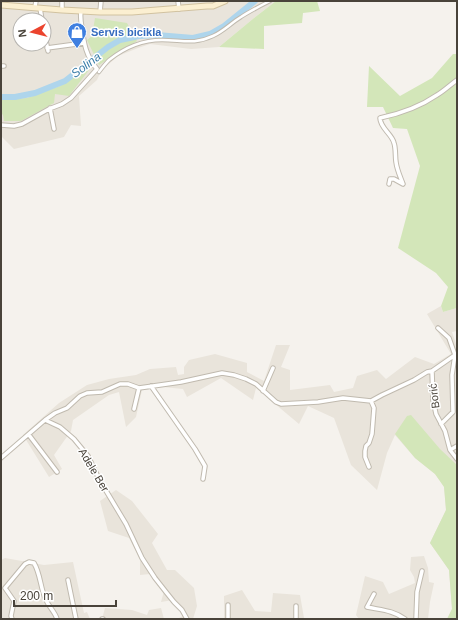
<svg xmlns="http://www.w3.org/2000/svg" width="458" height="620" viewBox="0 0 458 620" font-family="Helvetica,sans-serif">
<style>
.residential{fill:#e9e4db;fill-rule:evenodd}
.green{fill:#d3e6b9}
.lines{fill:none;stroke-linecap:round;stroke-linejoin:round}
.river{stroke:#aed5ec;stroke-width:6}
.pedestrian-casing{stroke:#c0baaf;stroke-width:4.5}
.minor-casing{stroke:#c0baaf;stroke-width:5.5}
.secondary-casing{stroke:#d1c2a0;stroke-width:7}
.pedestrian{stroke:#fff;stroke-width:2.5}
.minor{stroke:#fff;stroke-width:3.5}
.secondary{stroke:#fbefd1;stroke-width:5}
.labels{text-anchor:middle;dominant-baseline:central;stroke-width:3;stroke-linejoin:round;paint-order:stroke}
.shop-label{font-size:11px;font-weight:bold;fill:#366cbe;stroke:#fff;text-anchor:start}
.street-label{font-size:11px;fill:#49433a;stroke:#fff}
.water-label{font-size:12px;font-style:italic;fill:#387ca7;stroke:#fff}
</style>
<rect width="100%" height="100%" fill="#f5f2ed"/>
<!-- residential -->
<path class="residential" d="M1 1H276L254 18 219 47 191 49 150 44 138 48 118 56 101 71 97 80 79 96 81 126 71 125 64 137 14 149 1 136ZM20 20H44V44H20Z
M441 306 443 312 457 308V331L452 332 456 344 457 345V619H447L452 609 449 570 430 543 446 510 444 486 435 474 415 458 395 435 387 453 377 490 351 465 334 418 308 406 299 424 256 388 253 400 221 378 187 397 183 389 163 387 142 390 136 417 126 427 119 392 109 395 73 420 71 431 54 455 62 469 49 477 23 435 59 403 87 385 109 379 136 375 150 369 176 367 178 375 184 374V367L189 360 215 354 247 363V372L264 381 276 345H290L281 367 290 370V390L330 385 334 392 353 388 357 376 377 370 386 379 415 357 434 364 451 354 427 314Z
M116 490 132 501 158 534 152 543 167 570H175L194 588 197 606 193 619H177L183 616 173 600 161 602 164 591 150 574 140 575V559L129 538 108 531 100 501Z
M424 556 428 568 429 582 434 583 430 602 428 619H359L356 615 365 576 383 582 389 594 415 583 414 577 410 570 411 557Z
M5 558 44 565 73 562 84 613 87 612 90 619H1V560Z
M242 590 255 611 271 612 273 593 300 595 304 618 306 619H224V596Z
M105 608 132 610 147 615 149 610 161 608 164 619H102Z"/>
<!-- green -->
<path class="green" d="M276 1H317L320 11 303 13 302 23 264 26V49L219 47 254 18Z
M95 18 127 23 137 41 99 65 87 40 92 36Z
M453 54H457V308L443 312 441 306 448 287 436 273 398 248 420 166 407 129 393 128 383 107H367L369 66 400 96 432 78Z
M91 64 92 66 69 96 55 94 54 103 21 121H4L3 115 1 113V100L27 98 60 86Z
M411 415 440 449 457 465V619H447L452 609 449 570 430 543 446 510 444 487 435 474 415 458 395 434 407 416Z"/>
<g class="lines">
<!-- river -->
<path class="river" d="M1 97H15L35 93 65 81 108 47 120 40 139 36 157 35 193 38 210 34 224 26 255 1"/>
<!-- pedestrian casing -->
<g class="pedestrian-casing">
<path id="pedestrian" d="M99 72C102 68 105 64 109 60 124 48 143 40 162 40 182 40 194 45 213 36 224 31 231 23 241 17 250 11 260 6 270 1"/>
</g>
<!-- minor casing -->
<g class="minor-casing">
<path id="minor" d="M178 1 179 9
M35 7 36 1
M40 8 42 20
M62 10V1
M100 12 101 1
M44 30 48 51
M47 48 84 43
M1 66H4
M50 108 54 129
M1 125 14 126 22 124 49 109 62 104 71 98 97 69C86 56 84 44 82 28 81 22 80 17 81 12
M389 184 390 179H394L403 184C400 176 397 170 396 162 395 156 396 149 394 143 392 134 380 128 380 118 399 114 421 106 437 95 444 91 450 85 457 80
M438 328 449 338 455 355 452 375 453 412 441 424
M432 371 433 400 436 414 445 431 450 450 457 459
M151 386 195 449 205 466 203 479
M263 391 273 368
M134 409 139 388
M45 420 60 427 74 439 88 456 99 479 126 524 142 558 155 578 166 592 174 602 182 610 187 619
M29 435 57 472
M450 450 457 446
M1 458 45 420 55 413 67 408 80 396 87 393 102 392 120 384H128L139 388 181 382 222 373 234 375 246 379 256 384 276 402 281 404 318 402 343 398 371 401 382 395 414 380 427 372 432 371 455 355 457 356
M369 467 365 457V451L366 446 369 443 372 434 374 408 371 401
M68 580 76 619
M374 594 367 607C380 610 393 610 405 619
M228 605V619
M12 619 11 616 14 601 5 588 25 564 29 562 34 563C41 575 40 588 46 600 49 607 55 612 57 619
M102 619H103
M296 619V606
M416 619 417 592 422 571"/>
</g>
<!-- secondary casing -->
<g class="secondary-casing">
<path id="secondary" d="M1 5 62 10 100 12H132L207 6H213L225 1"/>
</g>
<!-- pedestrian -->
<use href="#pedestrian" class="pedestrian"/>
<!-- minor -->
<use href="#minor" class="minor"/>
<!-- secondary -->
<use href="#secondary" class="secondary"/>
</g>
<!-- icons -->
<defs>
<g id="shop-pin" transform="scale(1)"><path d="M0 17L-7.5 6A9.5 9.5 0 1 1 7.5 6Z" fill="#3f7fe0" stroke="#fff"/><path d="M-5-2.5h2.3a2.7 3.5 0 0 1 5.4 0H5L5.5 6h-11ZM-1.5-2.5h3a1.5 2.3 0 0 0-3 0Z" fill="#fff"/></g>
</defs>
<g fill-rule="evenodd">
<use href="#shop-pin" x="77" y="32"/>
</g>
<g class="labels">
<!-- shop labels -->
<g class="shop-label">
<text x="91" y="32">Servis bicikla</text>
</g>
<!-- street labels -->
<g class="street-label">
<text transform="translate(434 396) rotate(-97)">Borić</text>
<text transform="translate(94 470) rotate(59)">Adele Ber</text>
</g>
<!-- water labels -->
<g class="water-label">
<text transform="translate(86 65) rotate(-37)">Solina</text>
</g>
</g>
<!-- border -->
<rect width="458" height="620" fill="none" stroke="#49433a" stroke-width="4"/>
<!-- north arrow -->
<g transform="translate(32 32) rotate(263)"><circle r="19" fill="#ffffff" stroke="#b6b4b0"/>
<path d="M0-3L7 15L0 10L-7 15Z" fill="#eb442e"/>
<text y="-6" font-size="11" font-weight="bold" text-anchor="middle" fill="#49433a">N</text>
</g>
<!-- scale -->
<path d="M14 600v6h102v-6" fill="none" stroke="#49433a" stroke-width="2"/>
<text x="20" y="600" font-size="12" fill="#49433a" stroke="#ffffff" stroke-width="3" paint-order="stroke">200 m</text>
</svg>
